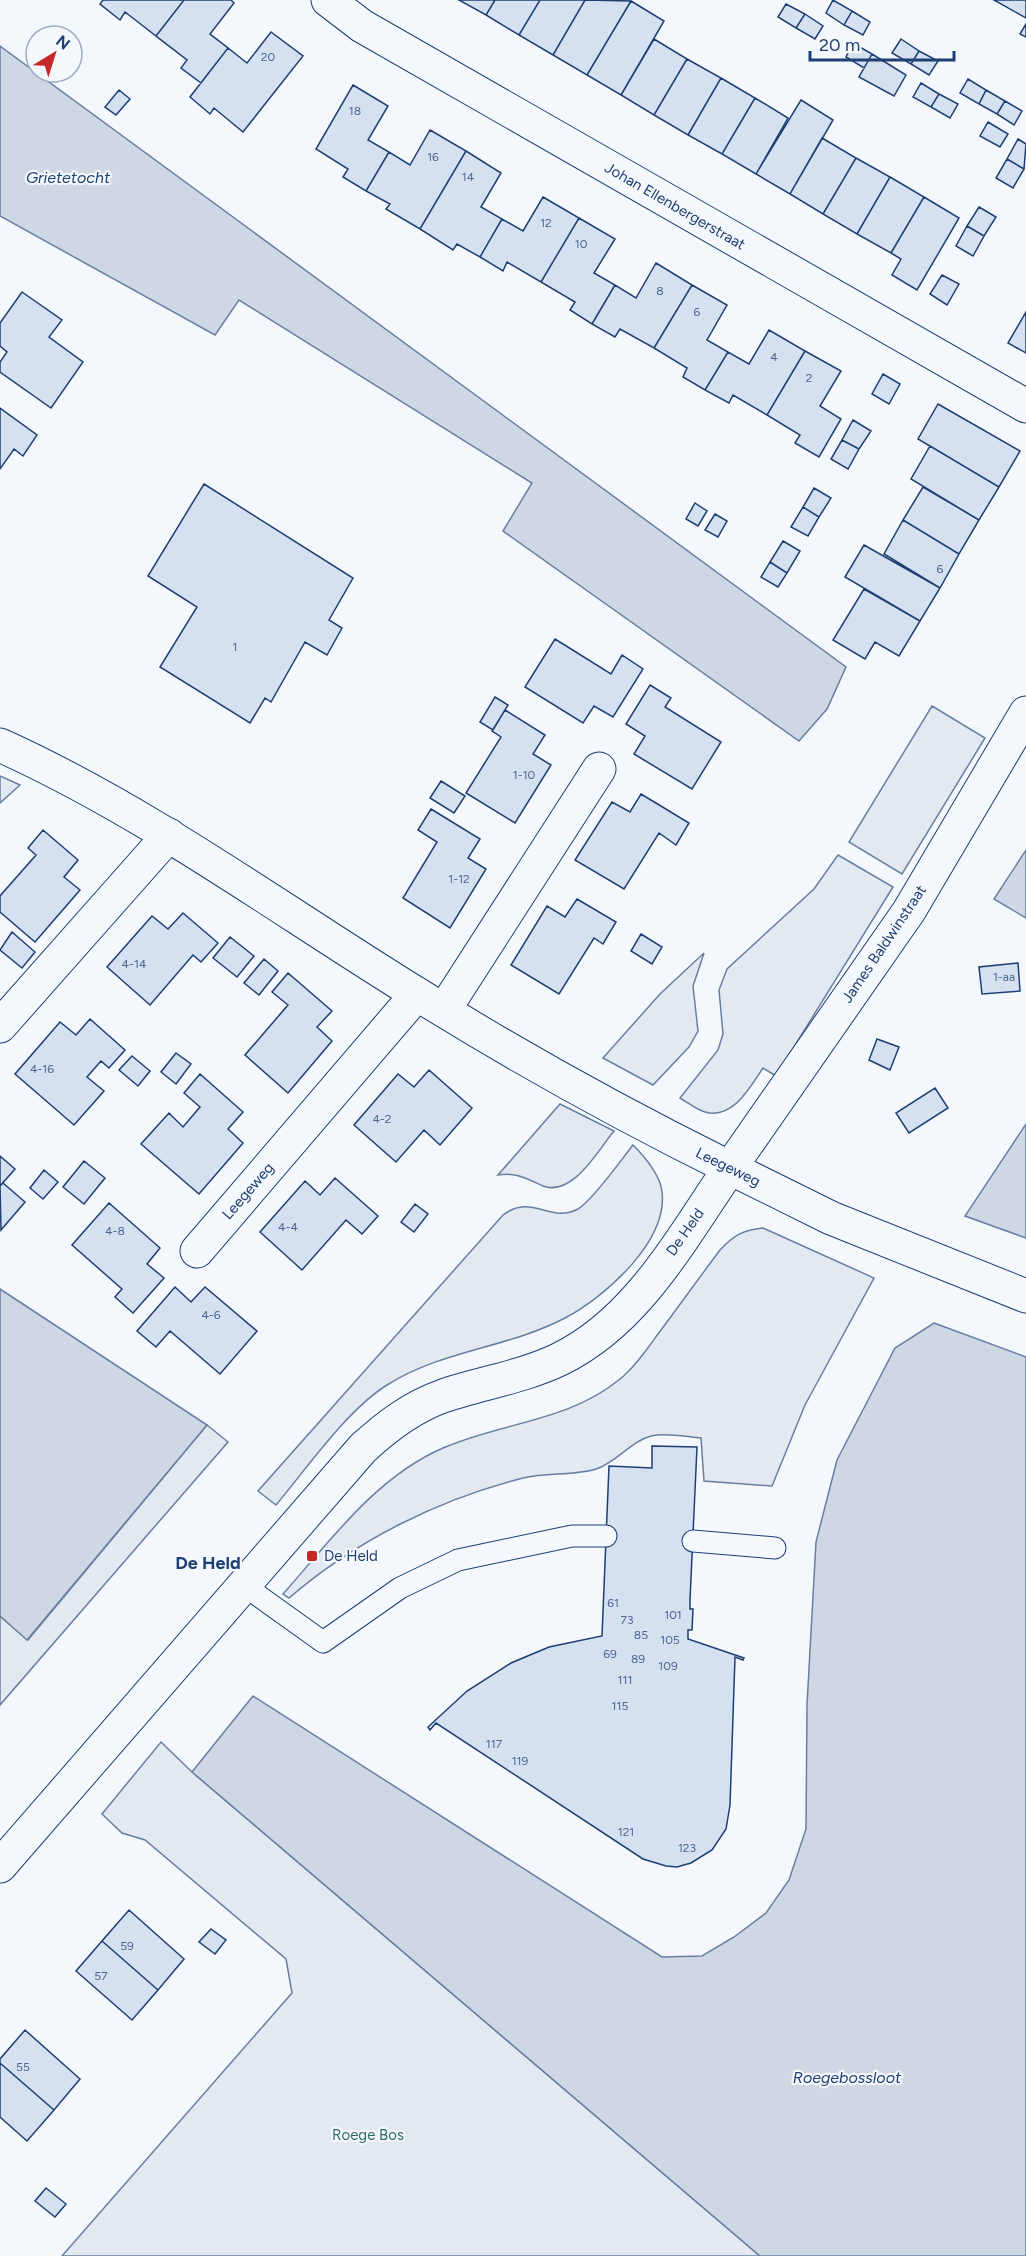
<svg xmlns="http://www.w3.org/2000/svg" width="1026" height="2256" viewBox="0 0 1026 2256" font-family="Figtree,sans-serif">
<style>
.green{fill:#e3e9f0;stroke:#687fa3;stroke-width:1.5}
.water{fill:#cfd7e4;stroke:#687fa3;stroke-width:1.5}
.building{fill:#d5e0f0;stroke:#1d3f73;stroke-width:1.5}
.lines{fill:none;stroke-linecap:round;stroke-linejoin:round}
.lane-casing{stroke:#1d3f73;stroke-width:23}
.street-casing{stroke:#1d3f73;stroke-width:35}
.secondary-casing{stroke:#1d3f73;stroke-width:35}
.lane{stroke:#f4f7fb;stroke-width:21}
.street{stroke:#f4f7fb;stroke-width:33}
.secondary{stroke:#f4f7fb;stroke-width:33}
.poi-dot{fill:#c62828;stroke:#f4f7fb;stroke-width:2}
.labels{text-anchor:middle;dominant-baseline:central;stroke-width:4.5;stroke-linejoin:round;paint-order:stroke}
.number-label{font-size:12px;fill:#4b6792}
.street-label{font-size:15px;fill:#1d3f73;stroke:#f4f7fb}
.poi-label{font-size:15px;fill:#1d3f73;stroke:#f4f7fb;text-anchor:start}
.park-label{font-size:15px;fill:#2c6c60;stroke:#f4f7fb}
.water-label{font-size:16px;font-style:italic;fill:#1d3f73;stroke:#f4f7fb}
.quarter-label{font-size:18px;font-weight:bold;fill:#1d3f73;stroke:#f4f7fb}
</style>
<rect width="100%" height="100%" fill="#f4f7fb"/>
<!-- green -->
<path class="green" d="M932 706 985 738 902 874 849 842Z
M0 776 20 785 0 803Z
M838 855 893 887 776 1076 763 1068C750 1087 733 1120 705 1112 697 1110 687 1102 680 1098L718 1050 723 1034 719 990 727 969 814 889Z
M704 953 693 986 698 1031 689 1047 653 1085 603 1058 660 994Z
M560 1104 614 1131C598 1150 573 1197 543 1186 527 1179 516 1172 498 1175Z
M633 1145C645 1157 656 1170 661 1186 673 1238 605 1297 565 1318 508 1348 442 1350 387 1385 347 1410 307 1468 276 1505L258 1491 503 1215C532 1193 550 1224 578 1209 593 1200 621 1160 633 1145Z
M763 1228 874 1278 805 1405 772 1486 704 1481 701 1438C687 1437 665 1432 651 1436 631 1441 616 1463 596 1469 574 1476 547 1472 523 1478 439 1499 355 1541 289 1598L283 1594C331 1540 376 1477 443 1448 502 1422 568 1422 620 1379 635 1367 647 1349 658 1334 679 1306 699 1278 720 1250 734 1235 743 1230 763 1228Z
M207 1425 228 1442 0 1705V1616L28 1640Z
M161 1742 192 1772 760 2256H62L292 1993 286 1959 145 1840 122 1833 102 1814Z"/>
<!-- water -->
<path class="water" d="M0 46 846 667 827 709 799 741 503 531 532 483 239 300 215 335 0 216Z
M1026 850V918L994 899Z
M1026 1124V1238L965 1216Z
M0 1289 207 1425 27 1640 0 1616Z
M934 1323 1026 1357V2256H760L192 1772 253 1696 662 1957 702 1956 734 1937 766 1913 789 1880 806 1829 807 1705 816 1542 837 1460 895 1348Z"/>
<!-- building -->
<path class="building" d="M103 0H184L156 36 125 12 120 20 100 4Z
M184 0H231L234 3 210 34 228 48 201 83 181 68 187 60 156 36Z
M459 0H495L486 15Z
M495 0H540L519 35 486 15Z
M540 0H585L553 55 519 35Z
M585 0 631 1 587 75 553 55Z
M833 0 852 11 844 25 826 13Z
M994 0H1026V18Z
M631 1 664 21 621 95 587 75Z
M786 4 805 14 796 28 778 17Z
M852 11 870 22 863 35 844 25Z
M805 14 823 26 815 39 796 28Z
M1026 24V37L1020 34Z
M271 32 303 56 243 132 214 108 210 114 190 97 228 48 247 63Z
M654 39 687 59 654 115 621 95Z
M901 39 919 51 911 64 892 53Z
M853 43 872 54 864 68 846 57Z
M919 51 938 61 929 75 911 64Z
M872 54 906 75 894 96 859 77Z
M687 59 721 78 688 135 654 115Z
M721 78 755 98 722 154 688 135Z
M968 79 986 90 979 104 960 93Z
M921 83 939 94 931 107 913 97Z
M353 85 388 106 368 140 389 152 366 191 343 177 348 169 316 149Z
M119 90 130 99 116 115 105 107Z
M986 90 1005 101 997 114 979 104Z
M939 94 958 104 950 118 931 107Z
M755 98 788 118 756 174 722 154Z
M801 100 833 120 790 194 756 174Z
M1005 101 1022 111 1014 125 997 114Z
M988 122 1008 134 1000 147 980 136Z
M430 130 466 151 420 229 386 209 390 204 366 191 389 152 410 165Z
M822 138 856 158 823 214 790 194Z
M1018 139 1026 144 1024 169 1007 159Z
M466 151 501 173 481 207 502 219 480 257 457 244 453 250 420 229Z
M856 158 890 177 857 234 823 214Z
M1007 159 1024 169 1013 188 996 178Z
M890 177 924 197 891 253 857 234Z
M543 197 579 218 541 282 507 262 503 271 480 257 502 219 523 231Z
M924 197 959 218 917 290 892 275 901 259 891 253Z
M979 207 996 217 984 236 967 226Z
M579 218 615 239 594 273 615 285 592 324 570 310 575 302 541 282Z
M967 226 984 236 973 256 956 246Z
M656 263 692 285 654 348 620 329 615 337 592 324 615 285 636 298Z
M942 275 959 284 947 305 930 294Z
M692 285 727 305 707 340 728 352 705 390 683 377 687 368 654 348Z
M22 292 62 320 49 337 83 362 51 408 0 372V362L7 352 0 346V323Z
M1026 312V353L1008 343Z
M769 330 805 351 767 415 733 395 729 403 705 390 728 352 749 364Z
M805 351 841 371 820 406 841 419 819 457 795 443 800 435 767 415Z
M883 374 900 384 889 404 872 394Z
M938 404 1020 451 999 487 918 439Z
M0 408 37 435 23 456 14 449 0 469Z
M853 420 871 431 859 449 842 440Z
M842 440 859 449 848 469 831 459Z
M930 446 999 487 979 520 911 479Z
M204 484 353 578 329 620 342 628 327 655 305 642 271 702 265 698 250 723 160 667 197 607 148 576Z
M923 487 979 520 959 554 903 520Z
M814 488 831 498 819 517 803 507Z
M695 503 707 511 698 526 686 519Z
M803 507 819 517 808 536 791 527Z
M715 514 727 521 718 537 705 530Z
M903 520 959 554 940 588 884 554Z
M783 541 800 551 787 573 770 562Z
M864 545 940 588 920 621 845 577Z
M770 562 787 573 778 587 761 577Z
M864 589 920 621 899 656 875 642 865 659 833 640Z
M555 639 611 674 622 655 643 669 613 717 594 706 583 723 525 687Z
M650 685 671 698 665 707 721 742 692 789 634 754 645 736 626 724Z
M495 697 508 705 493 730 480 722Z
M505 710 545 735 533 754 551 765 515 823 466 793 501 737 492 731Z
M441 781 465 796 454 813 430 798Z
M641 794 689 823 676 845 659 833 624 889 575 860 612 802 630 812Z
M431 809 480 839 468 858 486 869 450 928 403 898 437 842 418 830Z
M43 830 78 860 64 877 80 890 35 942 0 912V896L36 855 28 848Z
M577 899 616 922 603 944 594 938 559 994 511 965 547 906 565 917Z
M183 913 218 943 201 962 193 955 150 1005 107 967 152 916 168 929Z
M12 932 35 952 22 968 0 950Z
M641 934 662 947 652 964 631 951Z
M230 937 254 956 237 977 213 958Z
M264 959 278 971 259 995 244 983Z
M1018 963 1020 991 982 994 979 967Z
M288 973 332 1011 317 1027 332 1041 288 1093 245 1055 288 1005 272 992Z
M90 1019 125 1050 109 1068 101 1061 87 1077 104 1091 74 1125 15 1074 60 1022 76 1035Z
M877 1039 899 1047 890 1070 869 1060Z
M176 1053 191 1064 176 1084 161 1072Z
M132 1056 150 1071 138 1086 119 1070Z
M429 1070 472 1108 440 1145 424 1130 396 1162 354 1125 398 1074 414 1087Z
M200 1074 243 1112 228 1129 243 1143 199 1194 141 1144 169 1113 183 1127 200 1107 184 1093Z
M935 1088 948 1108 909 1133 896 1113Z
M0 1156 15 1169 0 1186Z
M84 1161 105 1178 84 1204 63 1187Z
M44 1170 58 1182 43 1199 30 1188Z
M335 1178 378 1216 362 1234 346 1220 302 1270 260 1232 305 1181 320 1195Z
M3 1183 25 1202 1 1230 0 1186Z
M109 1203 160 1248 147 1264 164 1278 133 1313 115 1297 122 1289 72 1245Z
M415 1204 428 1214 414 1232 401 1222Z
M175 1287 191 1302 205 1287 257 1331 220 1374 170 1331 156 1347 137 1331Z
M652 1446 697 1447 690 1600V1609H693L692 1630H688V1639L744 1658 743 1660 735 1657 730 1805 726 1829 712 1850 691 1863 677 1867 666 1866 643 1859 436 1723 430 1730 428 1727 467 1691 511 1663 549 1647 602 1636 609 1466 652 1468Z
M129 1910 184 1959 158 1990 102 1941Z
M211 1929 226 1940 215 1954 199 1942Z
M102 1941 158 1990 132 2020 76 1971Z
M25 2030 80 2079 54 2110 0 2063V2059Z
M0 2063 54 2110 27 2141 0 2117Z
M46 2188 66 2204 55 2217 35 2201Z"/>
<g class="lines">
<!-- lane casing -->
<g class="lane-casing">
<path id="lane" d="M693 1541 775 1548
M242 1584 323 1642 400 1588 458 1560 572 1536H606"/>
</g>
<!-- street casing -->
<g class="street-casing">
<path id="street" d="M328 0 362 26 1026 406
M1026 713 909 911 730 1168 831 1218 1026 1296
M444 1010 599 769
M0 1026 169 835
M197 1251 417 994"/>
</g>
<!-- secondary casing -->
<g class="secondary-casing">
<path id="secondary" d="M0 745C148 812 279 909 417 994 518 1057 623 1115 730 1168 682 1237 638 1321 560 1359 523 1377 481 1383 443 1396 412 1407 387 1426 363 1448L0 1866"/>
</g>
<!-- lane -->
<use href="#lane" class="lane"/>
<!-- street -->
<use href="#street" class="street"/>
<!-- secondary -->
<use href="#secondary" class="secondary"/>
</g>
<!-- markers -->
<rect class="poi-dot" x="306" y="1550" width="12" height="12" rx="3"/>
<g class="labels">
<!-- number labels -->
<g class="number-label">
<text x="268" y="57">20</text>
<text x="355" y="111">18</text>
<text x="433" y="157">16</text>
<text x="468" y="177">14</text>
<text x="546" y="223">12</text>
<text x="581" y="244">10</text>
<text x="660" y="291">8</text>
<text x="697" y="312">6</text>
<text x="774" y="357">4</text>
<text x="809" y="378">2</text>
<text x="940" y="569">6</text>
<text x="235" y="647">1</text>
<text x="524" y="775">1-10</text>
<text x="459" y="879">1-12</text>
<text x="134" y="964">4-14</text>
<text x="1004" y="977">1-aa</text>
<text x="42" y="1069">4-16</text>
<text x="382" y="1119">4-2</text>
<text x="288" y="1227">4-4</text>
<text x="115" y="1231">4-8</text>
<text x="211" y="1315">4-6</text>
<text x="613" y="1603">61</text>
<text x="673" y="1615">101</text>
<text x="627" y="1620">73</text>
<text x="641" y="1635">85</text>
<text x="670" y="1640">105</text>
<text x="610" y="1654">69</text>
<text x="638" y="1659">89</text>
<text x="668" y="1666">109</text>
<text x="625" y="1680">111</text>
<text x="620" y="1706">115</text>
<text x="494" y="1744">117</text>
<text x="520" y="1761">119</text>
<text x="626" y="1832">121</text>
<text x="687" y="1848">123</text>
<text x="127" y="1946">59</text>
<text x="101" y="1976">57</text>
<text x="23" y="2067">55</text>
</g>
<!-- street labels -->
<g class="street-label">
<text transform="translate(675 206) rotate(30)">Johan Ellenbergerstraat</text>
<text transform="translate(884 944) rotate(-56)">James Baldwinstraat</text>
<text transform="translate(728 1167) rotate(26)">Leegeweg</text>
<text transform="translate(248 1191) rotate(-49)">Leegeweg</text>
<text transform="translate(685 1232) rotate(-55)">De Held</text>
</g>
<!-- poi labels -->
<g class="poi-label">
<text x="324" y="1556">De Held</text>
</g>
<!-- park labels -->
<g class="park-label">
<text x="368" y="2135">Roege Bos</text>
</g>
<!-- water labels -->
<g class="water-label">
<text x="68" y="177">Grietetocht</text>
<text x="847" y="2077">Roegebossloot</text>
</g>
<!-- quarter labels -->
<g class="quarter-label">
<text x="208" y="1563">De Held</text>
</g>
</g>
<!-- north arrow -->
<g transform="translate(54 54) rotate(38)"><circle r="28" fill="#f4f7fb" stroke="#9eadc5" stroke-width="1.5"/>
<path d="M0-4.5L10 22L0 15L-10 22Z" fill="#c62828"/>
<text y="-9" font-size="16" font-weight="bold" text-anchor="middle" fill="#1d3f73">N</text>
</g>
<!-- scale -->
<path d="M810 51v9h144v-9" fill="none" stroke="#1d3f73" stroke-width="3"/>
<text x="819" y="51" font-size="18" fill="#1d3f73" stroke="#f4f7fb" stroke-width="4.5" paint-order="stroke">20 m</text>
</svg>
